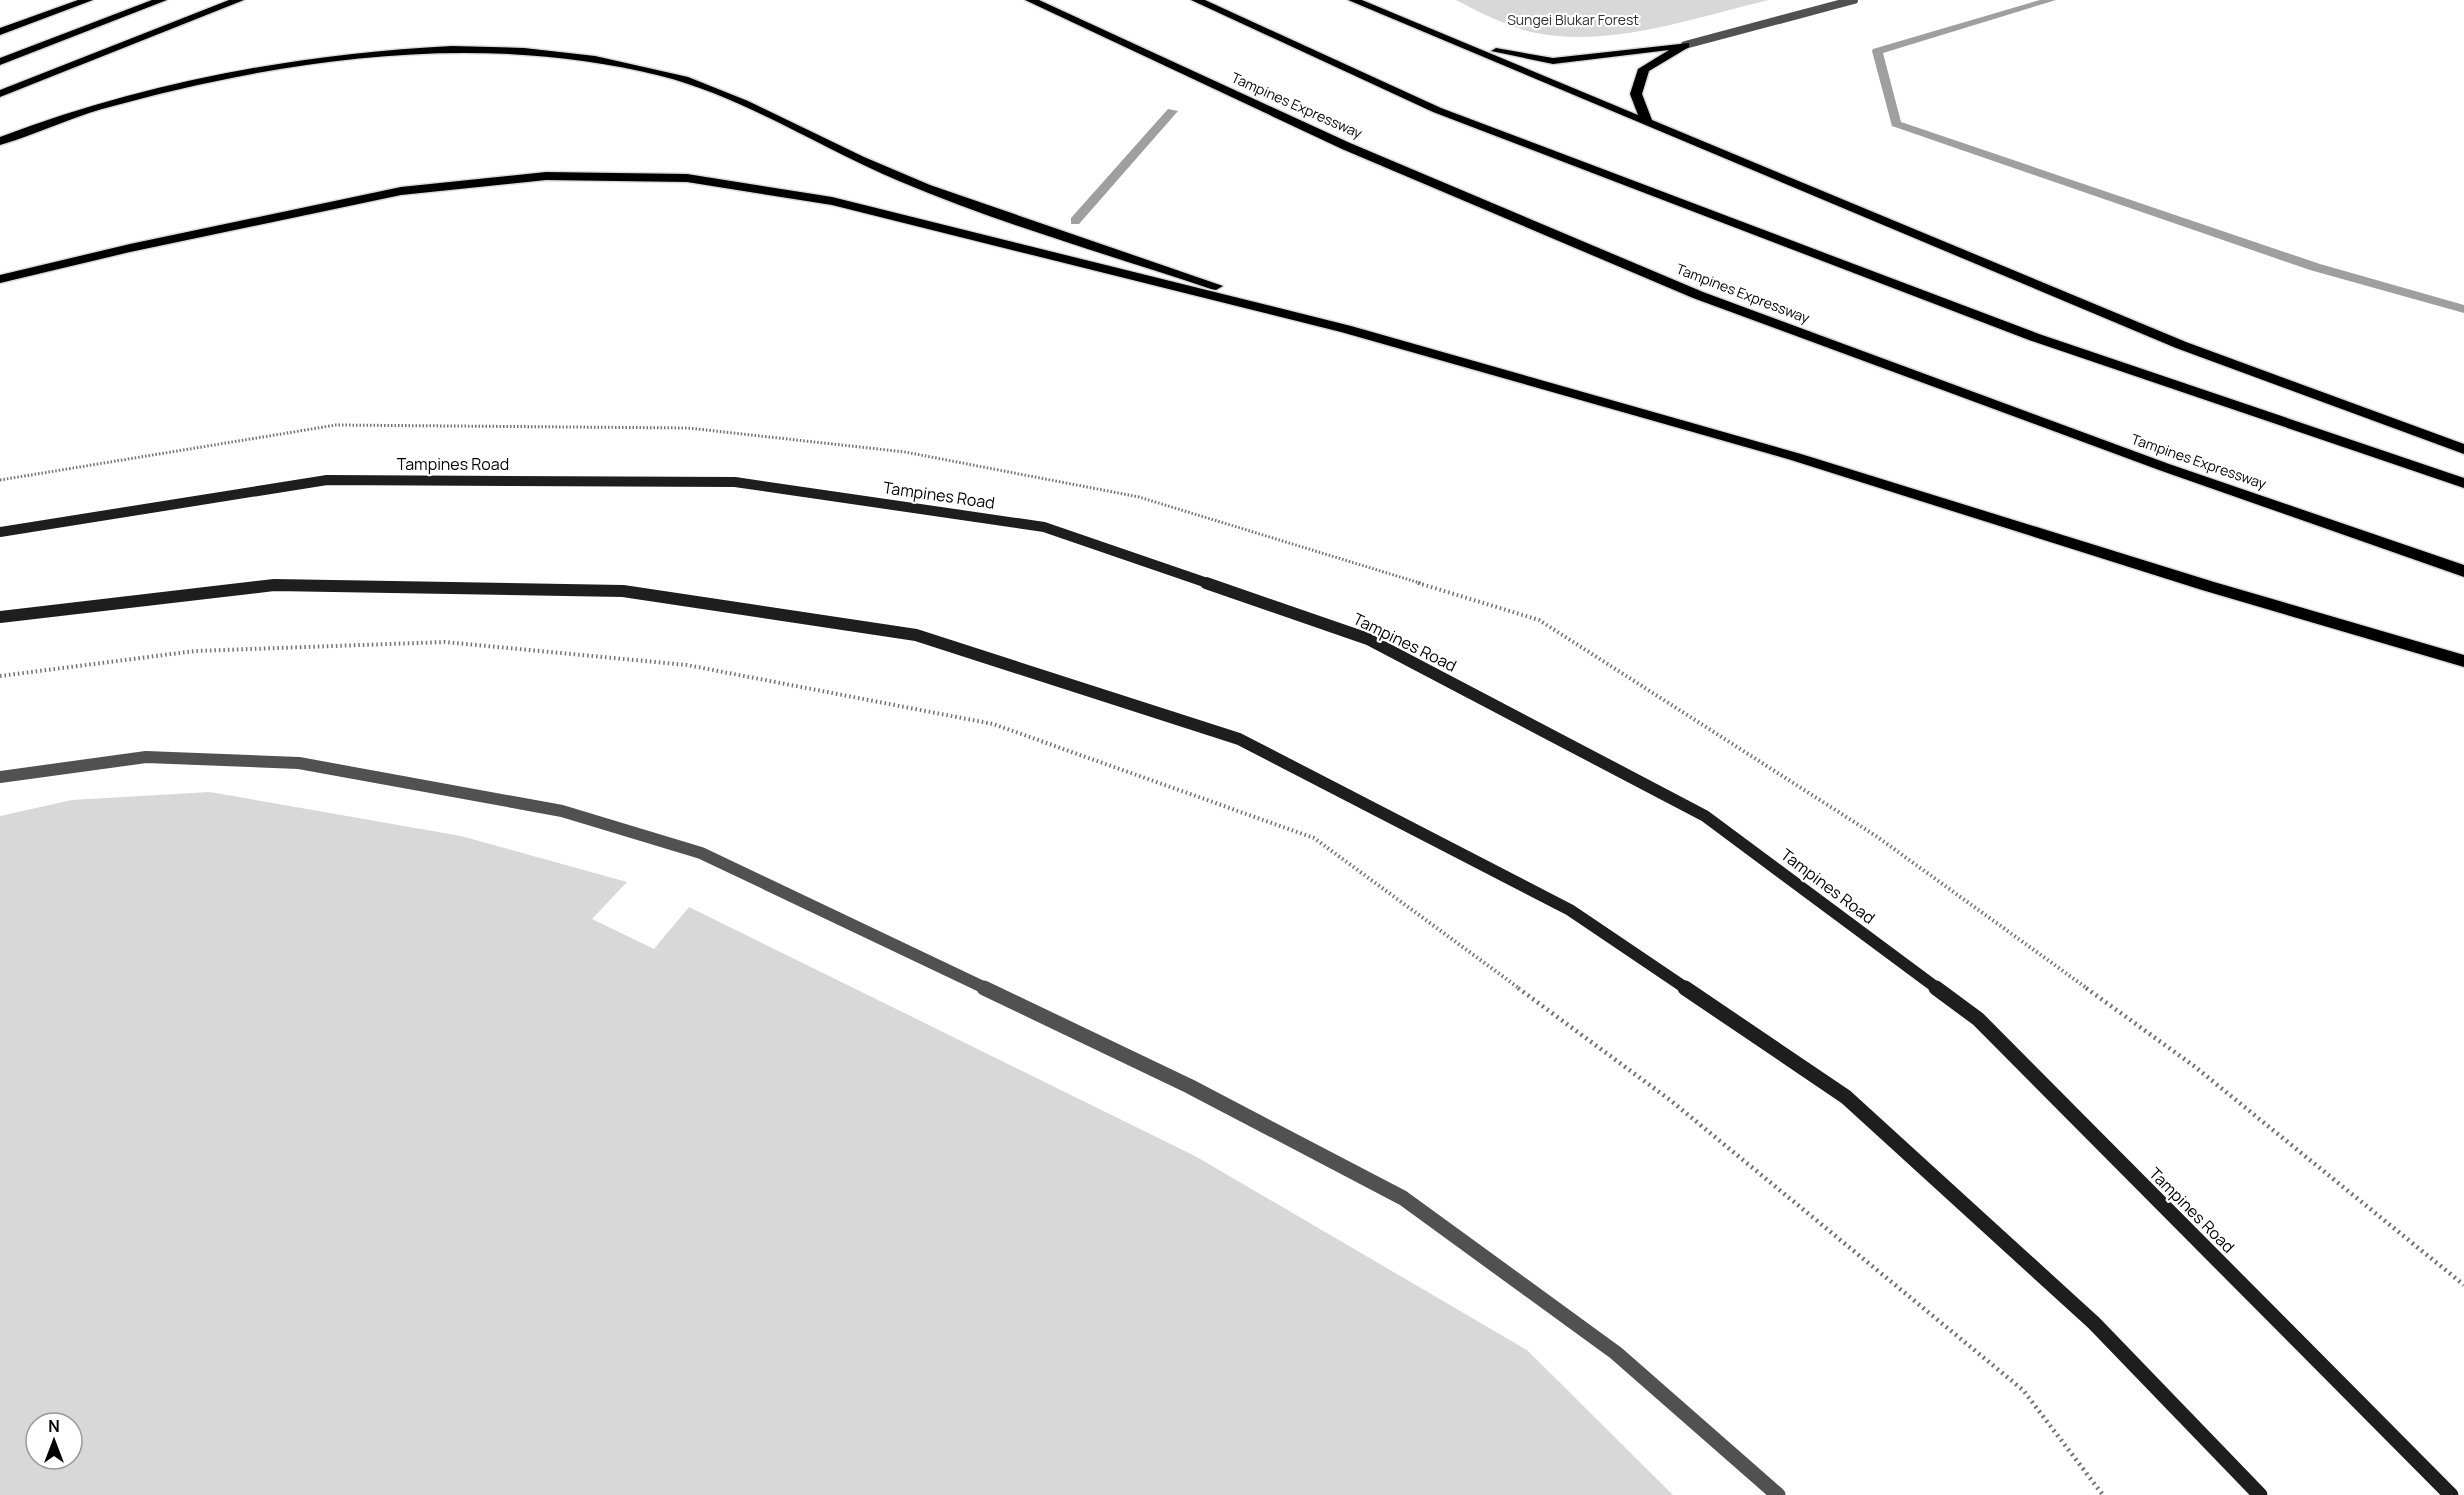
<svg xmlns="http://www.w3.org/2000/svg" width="2464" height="1495" viewBox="0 0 2464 1495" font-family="Manrope,sans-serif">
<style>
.green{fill:#d8d8d8;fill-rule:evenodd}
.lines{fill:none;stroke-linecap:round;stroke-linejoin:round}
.stream{fill:#9f9f9f;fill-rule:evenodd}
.motorway-casing{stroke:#dbdbdb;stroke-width:3}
.path-far2{stroke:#737373;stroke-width:3;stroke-dasharray:1.5 2;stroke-linecap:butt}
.path-far1{stroke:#737373;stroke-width:4;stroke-dasharray:1.5 3;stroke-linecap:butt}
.path{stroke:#737373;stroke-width:4.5;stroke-dasharray:2 4;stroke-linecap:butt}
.service-far1{stroke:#515151;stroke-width:12}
.service{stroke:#515151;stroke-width:15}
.minor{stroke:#515151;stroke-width:8}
.secondary-far2{stroke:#1e1e1e;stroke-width:10}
.secondary-far1{stroke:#1e1e1e;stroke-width:12}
.secondary{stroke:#1e1e1e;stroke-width:15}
.motorway{fill:#000;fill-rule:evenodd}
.labels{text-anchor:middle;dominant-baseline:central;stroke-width:4.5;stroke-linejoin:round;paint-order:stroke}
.far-park-label{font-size:14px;fill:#2f2f2f;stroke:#fff}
.far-street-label{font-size:14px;fill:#000;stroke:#fff}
.street-label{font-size:16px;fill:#000;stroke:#fff}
</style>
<rect width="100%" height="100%" fill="#fff"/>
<!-- green -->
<path class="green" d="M1456 0H1769C1697 17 1610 48 1536 33 1508 27 1481 13 1456 0Z
M210 792 461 836 627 882 592 919 654 949 689 907 1195 1156 1527 1350 1673 1495H0V816L72 800ZM36 1423H72V1459H36Z"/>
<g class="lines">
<!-- stream -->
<path class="stream" d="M2040 0H2056L1883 53 1901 122 2320 264 2464 305V313L2310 270 1892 126 1872 51 1873 49Z
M1168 109 1178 111 1079 224H1071V218Z"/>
<!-- motorway casing -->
<g class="motorway-casing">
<path id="motorway" d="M78 0H93L0 35V28Z
M152 0H167L0 65V58Z
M229 0H244L0 97V90Z
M1025 0H1039L1350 143 1703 292 2169 464 2464 565V577L2159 470 1693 298 1342 149Z
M1191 0H1205L1441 108 2039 334 2464 478V488L2029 340 1433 112Z
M1348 0H1362L1638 115 1630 94 1638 69 1669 50 1553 64 1491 51 1496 48 1553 58 1689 43V47L1649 71 1642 94 1652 120 2186 342 2464 444V454L2176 348Z
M452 46 524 48 595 56 688 77 748 101 864 157 930 185 1223 286 1216 290 1211 289C1107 254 1000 224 899 181 820 148 744 97 661 76 477 30 282 59 102 109 67 119 35 135 0 145V137C146 82 296 54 452 46Z
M546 172 687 174 832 197 1351 326 1801 454 2214 582 2464 655V667L2202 590 1791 460 1341 332 832 205 687 182 546 180 401 195 130 252 0 283V275L130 244 401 187Z"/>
</g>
<!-- path-far2 -->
<path class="path-far2" d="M0 480 336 425 688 428 905 452 1139 497 1423 584"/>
<!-- path-far1 -->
<path class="path-far1" d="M1418 583 1539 620 1876 836 2088 989
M0 676 195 651 445 642 687 665 993 724 1314 838 1520 989"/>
<!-- path -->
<path class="path" d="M1518 988 1670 1100 2023 1390 2103 1495
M2086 988 2194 1066 2464 1285"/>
<!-- service-far1 -->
<path class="service-far1" d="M0 777 146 757 299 763 562 811 701 853 987 989"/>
<!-- service -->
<path class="service" d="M984 988 1189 1086 1403 1198 1616 1353 1778 1495"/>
<!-- minor -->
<path class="minor" d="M1685 45 1854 0"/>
<!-- secondary-far2 -->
<path class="secondary-far2" d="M0 532 327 480 735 482 1044 527 1210 584"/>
<!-- secondary-far1 -->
<path class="secondary-far1" d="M1206 583 1368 639 1705 816 1938 989
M0 617 274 585 623 591 916 635 1239 739 1570 910 1687 989"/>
<!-- secondary -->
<path class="secondary" d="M1685 988 1846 1097 2094 1323 2260 1495
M1936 988 1978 1019 2451 1495"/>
<!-- motorway -->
<use href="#motorway" class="motorway"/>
</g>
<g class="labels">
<!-- far-park labels -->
<g class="far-park-label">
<text x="1573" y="19">Sungei Blukar Forest</text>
</g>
<!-- far-street labels -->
<g class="far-street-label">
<text transform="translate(1297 105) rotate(24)">Tampines Expressway</text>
<text transform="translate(1743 293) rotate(21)">Tampines Expressway</text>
<text transform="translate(2199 461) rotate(19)">Tampines Expressway</text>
</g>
<!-- street labels -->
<g class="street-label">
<text x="453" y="464">Tampines Road</text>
<text transform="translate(939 495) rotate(8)">Tampines Road</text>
<text transform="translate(1405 642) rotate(26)">Tampines Road</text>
<text transform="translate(1828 886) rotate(37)">Tampines Road</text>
<text transform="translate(2192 1210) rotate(45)">Tampines Road</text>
</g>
</g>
<!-- north arrow -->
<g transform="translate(54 1441)"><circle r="28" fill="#ffffff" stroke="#999999" stroke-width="1.5"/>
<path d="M0-4.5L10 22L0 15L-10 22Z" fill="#000000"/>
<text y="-9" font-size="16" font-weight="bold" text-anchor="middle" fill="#000000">N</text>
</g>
</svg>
